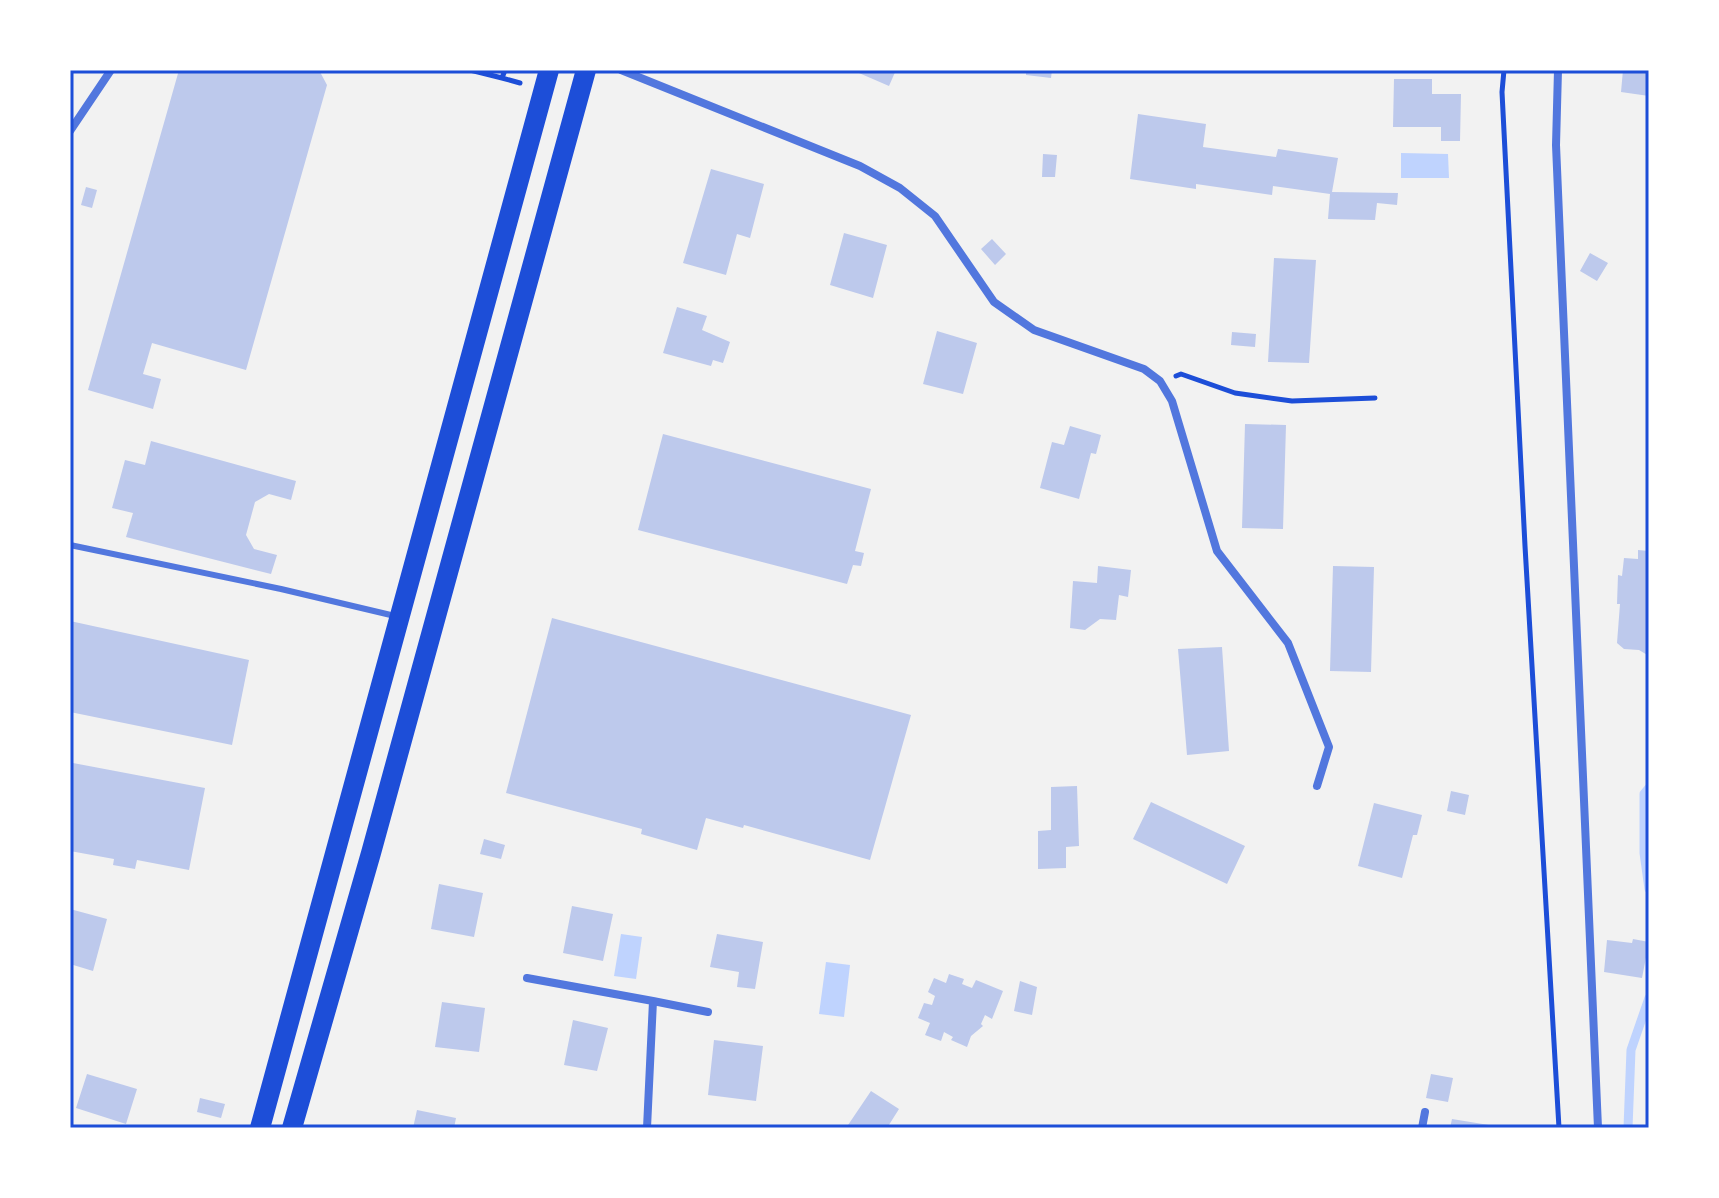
<svg xmlns="http://www.w3.org/2000/svg" width="1719" height="1198" viewBox="0 0 1719 1198" font-family="'Playfair Display',serif">
<style>
.water{fill:#bfd3fe}
.lines{fill:none;stroke-linecap:round;stroke-linejoin:round}
.stream{stroke:#bfd3fe;stroke-width:9}
.building{fill:#bdc9ec}
.path{stroke:#1d4ed8;stroke-width:5}
.service{stroke:#5277de;stroke-width:6}
.minor{stroke:#5277de;stroke-width:8}
.primary{stroke:#1d4ed8;stroke-width:20}
.neatline{fill:none;stroke:#1d4ed8;stroke-width:3}
</style>
<rect width="100%" height="100%" fill="#f2f2f2"/>
<!-- water -->
<path class="water" d="M1401 153 1448 154 1449 178H1401Z
M621 934 642 937 636 979 614 976Z
M826 962 850 965 844 1017 819 1014Z"/>
<g class="lines">
<!-- stream -->
<path class="stream" d="M1649 788 1644 794V853L1649 889
M1628 1128 1631 1050 1649 998"/>
</g>
<!-- building -->
<path class="building" d="M179 70H319L327 85 246 370 152 343 143 374 161 379 153 409 88 390Z
M852 70H896L889 86Z
M1026 70H1052L1051 78 1026 75Z
M1623 70H1649V96L1621 92Z
M1394 79H1432V94H1461L1460 141H1441V127H1393Z
M1138 114 1206 124 1203 147 1276 157 1278 149 1338 158 1332 192 1398 193 1397 205 1377 203 1375 220 1328 219 1330 194 1273 186 1272 195 1196 184V189L1130 179Z
M1043 154 1057 155 1055 177H1042Z
M711 169 764 184 750 238 737 234 726 275 683 263Z
M86 187 97 190 92 208 81 205Z
M844 233 887 245 873 298 830 285Z
M992 239 1006 254 995 265 981 249Z
M1590 253 1608 263 1597 281 1580 271Z
M1274 258 1316 260 1309 363 1268 362Z
M677 307 707 316 702 330 730 342 723 363 713 360 711 366 663 353Z
M937 331 977 343 963 394 923 384Z
M1232 332 1256 334 1255 347 1231 345Z
M1245 424 1286 425 1283 529 1242 528Z
M1070 426 1101 435 1096 454 1091 453 1079 499 1040 488 1052 442 1064 445Z
M663 434 871 489 855 551 864 553 861 566 853 565 847 584 638 530Z
M151 441 296 481 291 500 269 494 255 502 246 535 254 549 277 555 271 574 126 537 133 513 112 508 125 460 145 465Z
M1638 550 1649 551V656L1639 650 1624 649 1617 643 1620 604H1617L1618 575 1622 576 1624 558 1638 559Z
M1098 566 1131 570 1128 597 1119 595 1116 620 1100 619 1085 630 1070 628 1073 581 1097 583Z
M1333 566 1374 567 1371 672 1330 671Z
M552 618 911 715 870 860 744 825 743 828 706 818 697 850 641 834 642 829 506 793Z
M70 621 249 660 232 745 70 712Z
M1222 647 1229 751 1187 755 1178 649Z
M73 763 205 788 189 870 137 860 135 869 113 865 114 859 70 851V777Z
M1077 786 1079 846 1066 847V868L1038 869V831L1051 830V787Z
M1451 791 1469 795 1465 815 1447 811Z
M1151 802 1245 846 1227 884 1133 839Z
M1374 803 1422 815 1417 835H1413L1402 878 1358 866Z
M484 839 505 845 501 859 480 854Z
M439 884 483 893 474 937 431 929Z
M572 906 613 914 603 961 563 953Z
M70 909 107 919 93 971 70 964Z
M717 934 763 942 755 989 737 987 739 972 710 967Z
M1633 939 1649 942 1642 978 1604 972 1607 940 1632 943Z
M949 974 964 979 962 984 972 988 976 980 1003 991 992 1019 985 1015 981 1024 983 1026 971 1036 967 1047 951 1040 953 1037 944 1032 941 1041 925 1035 930 1023 918 1018 924 1003 932 1005 935 996 928 992 934 978 946 983Z
M1020 981 1037 987 1032 1015 1014 1011Z
M442 1002 485 1008 479 1052 435 1047Z
M573 1020 608 1028 597 1071 564 1065Z
M714 1040 763 1046 756 1101 708 1095Z
M87 1074 137 1089 126 1124 76 1108Z
M1431 1074 1453 1078 1448 1102 1426 1098Z
M871 1091 899 1109 887 1128H846Z
M200 1098 225 1104 221 1118 197 1112Z
M417 1110 456 1118 454 1128H413Z
M1452 1119 1495 1126V1128H1450Z"/>
<g class="lines">
<!-- path -->
<path class="path" d="M470 70 502 78
M505 70 502 78 520 83
M1504 70 1502 92 1525 546 1559 1128
M1176 376 1181 374 1235 393 1292 401 1375 398"/>
<!-- service -->
<path class="service" d="M70 545 281 589 395 616"/>
<!-- minor -->
<path class="minor" d="M621 70 860 166 900 188 935 216 994 302 1034 330 1144 369 1160 381 1172 401 1217 551 1288 643 1329 747 1317 786
M1558 70 1556 145 1598 1128
M70 131 111 70
M527 978 653 1001 647 1128
M653 1001 708 1012
M1422 1128 1425 1112"/>
<!-- primary -->
<path class="primary" d="M260 1128 549 70
M292 1128 371 853 586 70"/>
</g>
<!-- border -->
<rect width="1719" height="1198" fill="none" stroke="#ffffff" stroke-width="144"/>
<rect x="72" y="72" width="1575" height="1054" class="neatline"/>
</svg>
